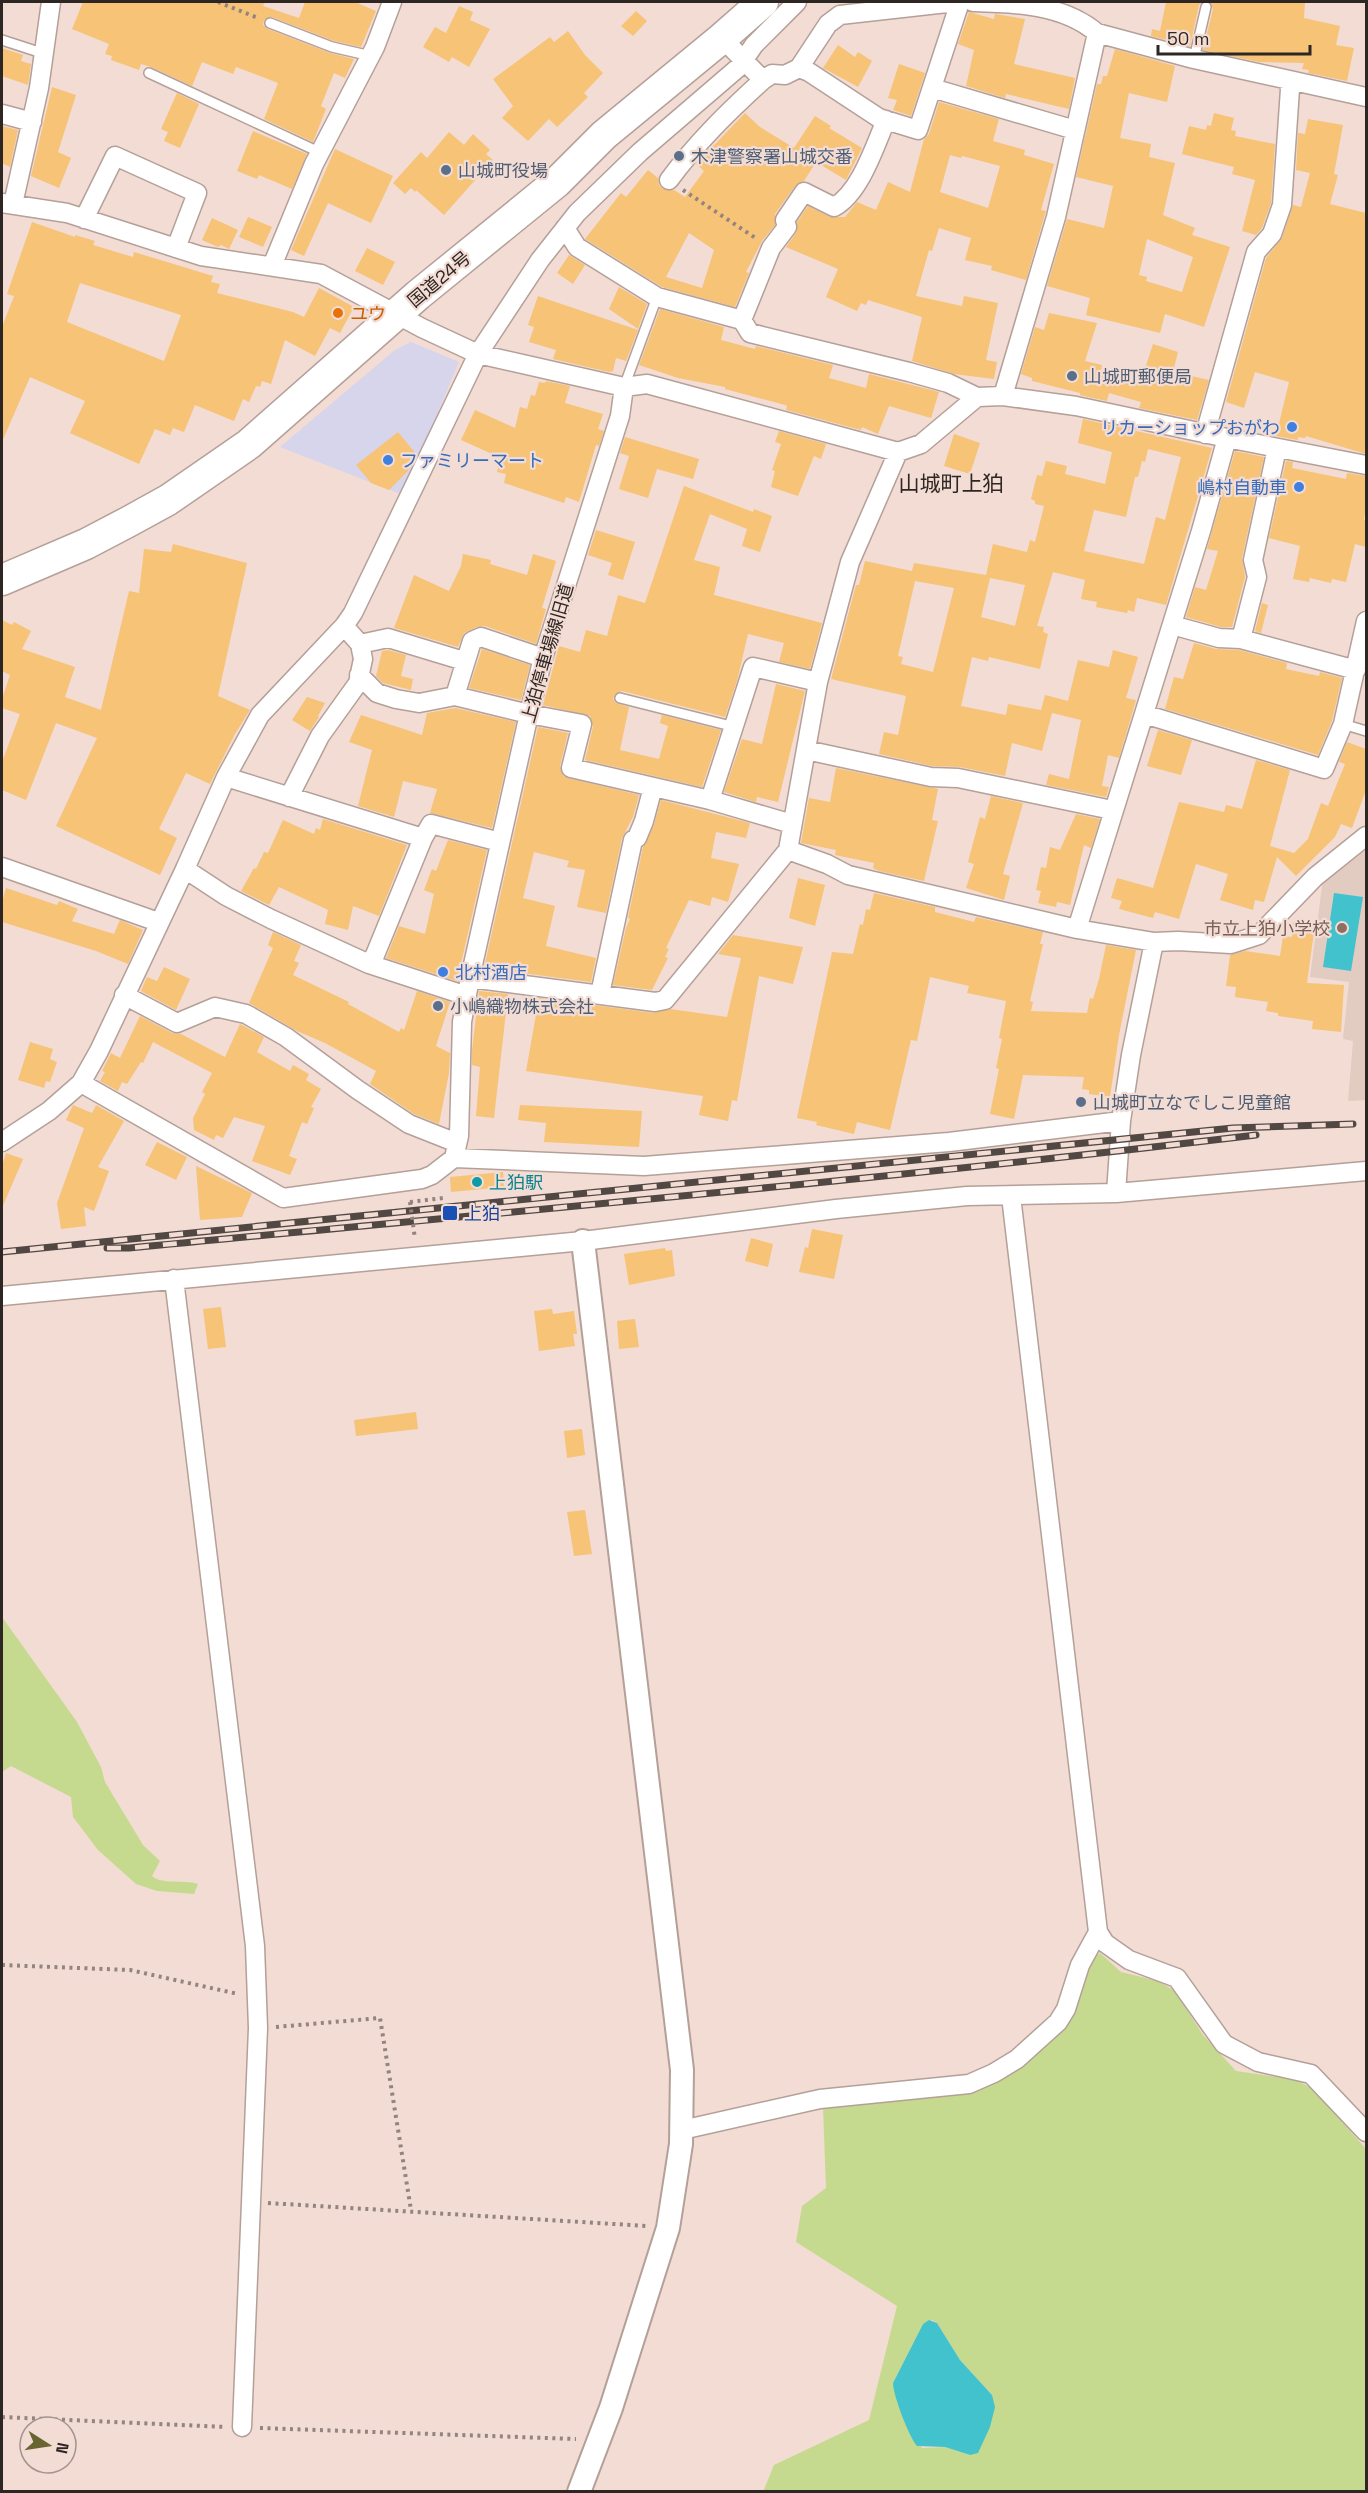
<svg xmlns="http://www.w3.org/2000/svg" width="1368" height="2493" viewBox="0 0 1368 2493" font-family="'Space Grotesk','Noto Sans JP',sans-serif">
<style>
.commercial{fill:#d7d5eb}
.education{fill:#e2cbc0}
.green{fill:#c5da8f;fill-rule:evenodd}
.water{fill:#41c2cd}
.building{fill:#f6c377;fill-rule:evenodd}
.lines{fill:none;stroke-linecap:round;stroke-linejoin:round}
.service-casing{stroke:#b4a098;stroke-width:12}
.minor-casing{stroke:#b4a098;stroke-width:21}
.tertiary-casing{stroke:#b4a098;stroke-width:26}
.trunk-casing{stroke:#b4a098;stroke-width:33}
.path{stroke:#93847f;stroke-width:4;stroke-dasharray:3 4.5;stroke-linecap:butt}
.service{stroke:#fff;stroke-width:9}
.minor{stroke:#fff;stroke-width:18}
.tertiary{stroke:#fff;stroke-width:22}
.trunk{stroke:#fff;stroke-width:30}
.rail-casing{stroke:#514743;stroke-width:7}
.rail{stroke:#f2dcd4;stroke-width:4.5;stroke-dasharray:14;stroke-linecap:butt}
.path-bridge{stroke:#93847f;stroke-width:4;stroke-dasharray:3 4.5;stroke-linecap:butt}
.service-dot{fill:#5c6f8a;stroke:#f2dcd4;stroke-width:2}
.food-dot{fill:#e8710a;stroke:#f2dcd4;stroke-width:2}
.shop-dot{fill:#3f7fe0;stroke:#f2dcd4;stroke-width:2}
.education-dot{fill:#8d6e63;stroke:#f2dcd4;stroke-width:2}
.culture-dot{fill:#0f9aa8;stroke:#f2dcd4;stroke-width:2}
.transit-dot{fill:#1a4fb4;stroke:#f2dcd4;stroke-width:2}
.labels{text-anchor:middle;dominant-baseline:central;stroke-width:4.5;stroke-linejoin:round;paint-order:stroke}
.service-label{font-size:18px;fill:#4e5e75;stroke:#f2dcd4;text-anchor:start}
.street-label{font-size:18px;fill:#2e2623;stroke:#f2dcd4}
.food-label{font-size:18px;fill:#c56008;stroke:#f2dcd4;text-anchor:start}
.shop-label{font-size:18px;fill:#366cbe;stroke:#f2dcd4;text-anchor:end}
.education-label{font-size:18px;fill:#785e54;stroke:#f2dcd4;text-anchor:end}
.culture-label{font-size:18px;fill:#0d838f;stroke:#f2dcd4;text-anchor:start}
.transit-label{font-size:18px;fill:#164399;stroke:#f2dcd4;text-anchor:start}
.quarter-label{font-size:21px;fill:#2e2623;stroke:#f2dcd4}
</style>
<rect width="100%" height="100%" fill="#f2dcd4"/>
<!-- commercial -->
<path class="commercial" d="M411 342 459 362 403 495 280 447 395 350Z"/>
<!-- education -->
<path class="education" d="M1366 838V1100L1348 1101 1353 1041 1343 1039 1349 982 1310 977 1323 879Z"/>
<!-- green -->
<path class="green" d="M2 1617 77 1722 101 1767 105 1782 143 1845 160 1861 152 1876C161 1885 183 1879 198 1884L194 1894 157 1891 136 1884 98 1850 73 1817 71 1797 11 1766 2 1772Z
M1100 1953 1121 1972 1158 1981 1175 1991 1203 2035 1236 2071 1297 2080 1314 2090 1366 2149V2491L763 2492 774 2465 869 2420 897 2306 796 2242 802 2206 826 2188 823 2107 972 2089 1063 2027 1089 1961ZM932 2320 937 2323 960 2360 992 2395 970 2455 945 2447 922 2448 908 2429 893 2383 923 2324Z"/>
<!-- water -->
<path class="water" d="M1334 893 1363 897 1351 971 1323 967Z
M929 2320 937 2323 960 2360 992 2395 995 2407 990 2427 978 2453 970 2455 945 2447 917 2446C909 2437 893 2395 893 2383L923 2324Z"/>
<!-- building -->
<path class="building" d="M83 2H265L263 6 299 18 305 2H355L376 11 361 47 334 41 272 17 264 20 263 25 268 29 330 53 354 59 345 78 334 73 321 106 326 109 313 142 264 119 278 83 236 67 233 74 202 62 192 86 151 67 141 64 139 70 111 60 112 56 105 54 109 44 72 29Z
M1166 2H1202L1199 5 1190 46 1151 36 1152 29 1160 31Z
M1210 2H1305L1304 18 1340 26 1336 45 1354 48 1347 81 1308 73 1309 70 1302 69 1304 63 1259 62 1203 50 1213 9Z
M459 6 473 12 470 20 490 29 469 67 452 57 449 62 423 47 435 27 446 33Z
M636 11 647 21 633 36 621 26Z
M969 12 994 19 995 14 1025 19 1014 64 1075 78 1069 109 1006 94 1005 98 966 86 974 50 958 44Z
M568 31 585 55 603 73 584 93 588 97 557 127 549 119 528 141 502 118 513 106 493 79 550 37 554 42Z
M838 45 855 57 858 52 872 61 858 87 823 68Z
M2 48 23 55 21 61 31 64 28 85 2 76Z
M1115 49 1175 66 1167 102 1129 93 1120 138 1151 144 1149 157 1175 163 1163 215 1195 228 1192 235 1230 247 1204 327 1165 314 1160 333 1086 315 1090 298 1047 286 1067 219 1104 228 1113 186 1076 177 1097 84H1101L1103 76H1107ZM1147 239 1193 257 1182 292 1146 281 1147 277 1139 275Z
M899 64 925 73 911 116 893 110 897 100 888 98Z
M52 87 76 95 58 152 71 158 59 188 31 176Z
M177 93 199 104 180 148 164 141 168 132 161 129Z
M939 102 999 119 993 141 1025 150 1024 155 1054 164 1041 210 1046 211 1045 214 1026 280 991 270 992 266 965 260 971 238 939 228 932 251 929 250 916 296 962 306 964 296 998 303 986 360 997 362 994 379 954 374 912 361 922 317 868 300 866 305 861 303 857 311 826 297 838 269 786 247 796 233 797 222 808 206 830 217H845L857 202 876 210 888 182 910 192 924 139 929 134ZM950 155 961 158 962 156 1000 166 988 208 940 192Z
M745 113 760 127 794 148 815 116 831 126 829 128 862 148 846 180 816 162 804 181 795 186 775 214V225L762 241 746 272 749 273 735 307 662 287 585 239 621 193 626 197 648 170 658 178 659 185 663 189 674 190 685 197 704 171 696 164ZM689 233 714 250 702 288 666 277Z
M1214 113 1234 118 1231 130 1236 131 1235 136 1275 144 1271 203 1262 228 1256 235 1242 231 1255 180 1232 174 1234 167 1182 154 1189 126 1206 130 1207 125 1211 126Z
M1308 119 1343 125 1334 174 1338 175 1330 204 1366 213V454L1306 436 1305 438 1298 437V440L1276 436 1289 382 1255 372 1244 408 1226 402 1266 258 1282 238 1293 205 1301 207 1310 173 1296 170 1298 133 1305 134Z
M2 126 18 130 10 167 2 163Z
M253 131 307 154 292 189 259 175 257 179 237 171Z
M449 132 464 145 473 134 490 150 486 154 493 160 444 215 416 190 415 192 411 188 405 194 393 183 421 152 427 158Z
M335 149 393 176 371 223 328 203 304 256 291 250Z
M248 217 272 227 263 247 239 237Z
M212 218 238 230 229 249 221 245 218 247 202 240Z
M32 222 75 237V235L95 241 93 245 133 257 134 252 213 276 211 282 220 284 217 293 293 312 304 317 319 288 354 307 340 333 330 328 315 356 285 340 271 384 262 381 260 387 256 386 249 402 243 399 234 421 195 405 184 432 173 428 170 435 155 429 139 464 70 433 85 401 30 377 2 442V327L14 296 7 294ZM80 283 181 315 164 361 67 322Z
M367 248 395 262 383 285 355 271Z
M569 255 585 265 573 284 557 273Z
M619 287 647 304 638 329 609 309Z
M538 296 638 330 626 361 616 358 613 371 609 372 553 359 556 350 529 342 534 327 528 325Z
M660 309 724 327 721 340 755 349 756 346 833 365 829 378 866 388 869 374 939 392 931 418 889 406 878 434 862 427 861 430 786 410 787 406 785 405 725 389V387L678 378 639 365Z
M1049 313 1097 323 1085 361 1102 365 1101 370 1141 381 1153 344 1178 352 1173 372 1209 380 1197 420 1139 408 1141 402 1109 393 1107 401 1088 397 1080 395V393L1032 381V378L1021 374 1035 327 1044 330Z
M546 381 570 386 565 403 603 414 598 429 604 431 599 446 596 445 579 502 566 497 564 503 504 483 506 474 497 472 501 458 461 440 475 410 515 428 520 407 527 409 531 395 535 396 539 382 545 383Z
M1083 419 1212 448 1166 605 1137 598 1134 612 1128 610 1127 613 1096 607 1097 602 1081 599 1085 580 1053 572 1037 626 1044 627 1043 632 1048 634 1040 669 989 657 988 661 972 657 961 706 1006 715 1008 704 1041 710 1045 695 1068 701 1078 660 1109 667 1113 650 1138 657 1126 698 1136 700 1134 707 1119 758 1108 755 1102 786 1109 787 1106 797 1046 785 1049 774 1069 779 1081 720 1052 713 1042 751 1012 743 1005 776 960 767 932 766 879 754 884 732 898 735 906 696 831 679 856 585H859L865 561 912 571 914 563 986 575 993 544 1027 552 1030 540 1035 542 1044 506 1035 504V501L1031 499 1037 475 1042 476 1046 461 1067 466 1065 474 1105 484 1112 452 1078 443ZM1148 449 1181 457 1165 520 1156 517 1144 564 1084 551 1094 510 1126 517 1135 477H1138L1142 461 1145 462ZM990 578 1025 585 1015 626 981 617ZM915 581 954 588 933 672 901 664 903 657 898 656Z
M779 431 826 444 821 459 814 456 798 496 771 487 775 471 772 470 781 444 775 442Z
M398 432 417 455 407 472 389 490 371 483 356 465Z
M954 434 980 443 970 474 944 466Z
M625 437 699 459 693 479 657 469 648 498 619 489 629 456 620 453Z
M1235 451 1264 457 1242 558 1245 577 1232 627H1221L1186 617 1195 587 1206 590 1218 551 1207 549Z
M1286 461 1293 462 1292 468 1346 479 1347 473 1366 476V506L1364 520H1366V547L1355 544 1346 582 1332 579 1331 583 1310 578 1309 582 1293 579 1300 546 1269 538Z
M684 486 753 512 754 509 772 516 760 552 742 546 747 529 710 514 694 560 720 567 714 595 822 623 810 669 779 662 784 643 748 634 737 681 725 717 622 691 615 694 613 699 616 703 629 707 620 750 659 759 668 726 660 723 662 715 721 730 702 787 585 760 593 727 590 716 543 705 559 646 580 652 586 630 607 636 618 595 645 603Z
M596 530 635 542 623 580 608 575 612 563 588 555Z
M173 544 247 563 218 696 250 710 235 734 210 784 186 773 159 829 177 838 160 875 56 826 97 738 56 723 26 800 2 790V762L20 714 2 708V699L10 675 2 671V620L12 625 14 622 31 631 22 649 75 667 65 697 101 710 129 591 139 593 144 549 171 552Z
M463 554 491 560 490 564 527 575 533 554 556 561 542 608 546 609 536 644 485 626 477 627 464 633 458 647 394 628 414 575 449 591 461 566Z
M1262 603 1268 605 1261 633 1255 631Z
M1194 643 1216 649 1239 650 1287 663 1286 669 1319 676 1320 672 1342 678 1332 721 1318 755 1165 709 1174 677 1183 679Z
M482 649 530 665 521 700 469 688Z
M388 650 406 655 401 676 413 679 411 690 383 683 376 676 382 651Z
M776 684 805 691 778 802 757 797 756 802 724 792 742 739 762 744Z
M307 697 325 703 318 716 319 717 310 731 292 720Z
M455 708 516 722 492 828 430 813 437 789 403 781 394 817 358 806 372 750 349 742 361 715 422 735 427 713Z
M538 727 568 733 560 766 564 777 639 795 633 817 622 838 606 913 577 907 585 870 567 867 569 861 534 852 523 898 555 906 546 946 596 958 591 982 484 968Z
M1158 730 1192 740 1181 775 1147 766Z
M1347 742 1366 749V790L1352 828 1341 824 1335 837 1296 876 1277 857 1264 902 1255 900 1253 910 1220 900 1228 874 1196 864 1179 919 1155 912 1153 918 1119 909 1122 901 1111 898 1117 878 1153 888 1179 802 1224 812 1226 805 1242 809 1256 760 1290 770 1270 846 1294 853 1308 839 1321 803 1328 806 1345 764 1339 762Z
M836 768 938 789 932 820 938 821 924 881 879 871 873 868 874 863 835 855 836 850 801 843 809 798 830 802Z
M991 796 1023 803 1003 874 1010 876 1004 900 966 888 974 864 968 862 980 817 985 819Z
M661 800 750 823 746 838 716 832 711 858 739 864 728 902 712 897 710 906 689 900 666 948 669 949 665 957 668 958 652 990 613 985 626 928 630 919 628 918 643 847 654 825Z
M1076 814 1100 819 1091 848 1084 845 1070 905 1057 902 1056 907 1038 903 1041 891 1036 890 1041 867 1046 868 1050 847 1060 850Z
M323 819 407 845 379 916 353 906 348 930 325 924 328 910 279 887 269 905 241 891 254 868 256 869 264 852 268 853 283 820 314 834 316 828 320 830Z
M448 840 487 850 457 981 386 958 399 926 425 934 434 894 424 890 432 869 436 871Z
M798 878 825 885 815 926 789 918Z
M6 888 57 905 59 901 78 909 72 921 114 934 120 920 143 930 128 964 96 951 2 922V902Z
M874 893 935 907V912L974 922 976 917 1043 932 1040 944H1043L1030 1001 1033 1002 1031 1011 1087 1013 1090 998 1093 999 1099 979 1106 945 1136 950 1119 1035 1110 1097 1089 1094V1090L1082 1089 1084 1077 1023 1075 1014 1119 990 1114 999 1069 996 1068 1002 1039 999 1038 1006 1001 967 993 969 986 930 977 917 1041 911 1040 890 1130 857 1122 854 1134 816 1125 817 1122 797 1118 832 952 853 954 860 924 863 925 866 909 870 910Z
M1293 922 1313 924 1311 932H1314L1307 983 1344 985 1341 1032 1312 1029 1313 1021 1278 1016V1013L1266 1011 1268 1002 1235 997 1236 987 1226 986 1230 955 1245 951 1280 956 1283 936 1292 937Z
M273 932 301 945 294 961 299 963 293 975 349 1002 348 1004 399 1032 401 1028 404 1030 417 991 450 1002 436 1046 450 1053 449 1073 439 1124 414 1114 370 1084 376 1071 325 1043 297 1031 249 1003 273 948 268 945Z
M733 935 803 947 793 984 759 976 737 1101 732 1100 728 1121 699 1115 703 1096 526 1071 539 998 654 1013 670 1009 727 1017 741 958 718 954Z
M164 967 190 979 176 1010 141 991 147 977 157 981Z
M479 991 508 994 494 1118 476 1116 480 1067 472 1065V1051Z
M140 1016 172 1033 181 1034 225 1057 240 1024 242 1025 264 1037 257 1052 290 1071 293 1065 309 1074 306 1080 321 1089 311 1107 314 1108 307 1124 302 1122 289 1156 297 1159 290 1175 252 1161 265 1126 234 1117 223 1138 216 1135 214 1140 194 1130 193 1118 205 1094 202 1092 212 1073 153 1042 143 1063 141 1062 127 1084 122 1082 118 1091 100 1081 105 1072 102 1071 111 1053 120 1058Z
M30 1042 53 1049 50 1059 57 1062 50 1082 46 1081 44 1088 18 1080Z
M73 1105 92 1113 96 1105 124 1121 98 1167 109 1171 94 1211 84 1207 86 1226 61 1229 57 1203 84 1128 66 1120Z
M520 1105 642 1111 639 1147 544 1142 546 1123 518 1120Z
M157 1142 187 1157 176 1180 145 1165Z
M6 1153 23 1159 2 1208V1166Z
M196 1166 252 1193 242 1217 200 1220Z
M503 1172 504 1187 451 1192 450 1177Z
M812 1229 843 1235 834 1279 799 1272 805 1247 808 1248Z
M751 1238 773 1244 768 1267 745 1261Z
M665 1248 666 1251 672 1250 675 1276 629 1285 624 1254Z
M221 1307 226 1347 208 1349 203 1309Z
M552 1309 553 1314 574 1311 577 1334H573L575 1346 539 1351 534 1311Z
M635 1319 639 1347 619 1349 617 1321Z
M416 1412 418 1429 356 1436 354 1420Z
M582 1429 585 1455 567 1458 564 1431Z
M585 1510 592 1554 574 1556 567 1512Z"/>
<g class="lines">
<!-- service casing -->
<g class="service-casing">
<path id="service" d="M270 23 332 47 371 56
M2 40 45 54
M1194 59 1206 7
M149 73 319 152
M624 387 657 297
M620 698 735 727
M1343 724 1366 731"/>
</g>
<!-- minor casing -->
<g class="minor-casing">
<path id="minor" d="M973 2C1015 3 1063 4 1097 33L1194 59 1366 97
M722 38 763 80 772 74 785 75 799 68 828 24 840 15 956 2
M799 68 809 72 879 118 918 130 960 2
M932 88 1075 130
M2 114 32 122
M669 180C697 142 728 112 763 80
M2 203 67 213 201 256 321 274 422 328 478 354 624 387 647 384 898 452 921 444 977 397 1003 396 1076 406 1227 438 1366 465
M13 204 39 88 51 2
M84 219 115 156 197 193 176 248
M565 228 577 247 657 297 742 320 750 333 909 372 948 383 977 397
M272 266 314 164 375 47 392 2
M742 320 771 248 787 227 785 220 804 192 834 207C860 193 875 146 886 120
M1003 396 1056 217 1097 33
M1205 434 1256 252 1272 234 1282 205 1290 89 1288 80
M898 452 850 562 818 682 788 850 827 864 848 875 1077 929 1154 942 1178 941 1231 944 1259 935 1315 877 1366 836
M1172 625 1219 638 1241 639 1356 670
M1241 639 1257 577 1253 560 1277 448
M360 644 388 638 464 661
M359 675 377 693 396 699 419 703 455 696 472 641 481 637 543 658
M455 696 529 714 582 724 571 768 710 800 792 824
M1144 714 1324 769 1343 724 1366 621
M806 750 931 777 958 778 1112 810
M226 777 423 838 431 824 500 842
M289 797 320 736 358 683 363 659 360 644 344 626
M710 800 753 667 818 682
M2 867 158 922
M185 869 226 896 271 919 369 964 467 996
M1077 929 1201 531 1227 438
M369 964 375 955 423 838
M470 978 655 1002 665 1000 788 850
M600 994 633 840 637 838 644 821 653 787
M124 995 177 1023 215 1007 246 1014 286 1037 358 1090 409 1124 457 1143
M81 1083 283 1198 422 1179 432 1175 454 1158 644 1166 949 1142 1121 1121 1131 1055 1154 942
M2 1142 49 1111 81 1083 99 1051 185 869 226 777 260 715 344 626 353 613 478 354 540 260 577 213 640 152 739 67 754 45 797 2
M454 1158 459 1136 462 1022 470 978 529 714 543 658 620 416 624 387
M1116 1193 1121 1121
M1011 1196 1098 1932 1105 1943 1129 1960 1177 1978 1224 2044 1258 2062 1311 2074 1366 2132
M174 1279 255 1946 258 2028 242 2427
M2 1296 583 1241 836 1209 967 1196 1116 1193 1366 1171
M682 2130 820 2099 969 2084 994 2073 1017 2059 1058 2022 1066 2009 1080 1965 1098 1932"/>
</g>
<!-- tertiary casing -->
<g class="tertiary-casing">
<path id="tertiary" d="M579 2492 611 2408 668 2228 681 2144 682 2070 583 1241"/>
</g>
<!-- trunk casing -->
<g class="trunk-casing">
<path id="trunk" d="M2 580 86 544 128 522 168 500 249 444 418 295 557 182 604 135 722 38 763 2"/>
</g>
<!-- path -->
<path class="path" d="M218 2 258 18
M683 190 757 239
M410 1202 443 1198
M2 1965 130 1970 238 1994
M276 2027 380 2018 411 2210
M268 2203 647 2226
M2 2417 226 2427
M260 2428 576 2439"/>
<!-- service -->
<use href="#service" class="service"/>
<!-- minor -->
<use href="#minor" class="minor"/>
<!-- tertiary -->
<use href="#tertiary" class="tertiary"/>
<!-- trunk -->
<use href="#trunk" class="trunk"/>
<!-- rail casing -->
<g class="rail-casing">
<path id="rail" d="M107 1248H129C505 1212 881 1180 1256 1135
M2 1252 1233 1128 1353 1124"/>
</g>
<!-- rail -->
<use href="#rail" class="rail"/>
<!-- path-bridge -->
<path class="path-bridge" d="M410 1202 415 1239"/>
</g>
<!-- markers -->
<g class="service-dot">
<circle cx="679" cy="156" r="6"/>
<circle cx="446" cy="170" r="6"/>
<circle cx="1072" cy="376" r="6"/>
<circle cx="438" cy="1006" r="6"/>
<circle cx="1081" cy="1102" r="6"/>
</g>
<circle class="food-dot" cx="338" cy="313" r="6"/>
<g class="shop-dot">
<circle cx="1292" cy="427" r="6"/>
<circle cx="388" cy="460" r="6"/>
<circle cx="1299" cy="487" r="6"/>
<circle cx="443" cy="972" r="6"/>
</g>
<circle class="education-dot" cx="1342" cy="928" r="6"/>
<circle class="culture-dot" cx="477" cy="1182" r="6"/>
<rect class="transit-dot" x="442" y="1205" width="16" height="16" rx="3"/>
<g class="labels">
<!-- service labels -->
<g class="service-label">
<text x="691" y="156">木津警察署山城交番</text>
<text x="458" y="170">山城町役場</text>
<text x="1084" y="376">山城町郵便局</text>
<text x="450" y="1006">小嶋織物株式会社</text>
<text x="1093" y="1102">山城町立なでしこ児童館</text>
</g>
<!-- street labels -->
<g class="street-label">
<text transform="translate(439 279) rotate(-40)">国道24号</text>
<text transform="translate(547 653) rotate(-74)">上狛停車場線旧道</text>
</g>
<!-- food labels -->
<g class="food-label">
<text x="350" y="313">ユウ</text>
</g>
<!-- shop labels -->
<g class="shop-label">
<text x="1280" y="427">リカーショップおがわ</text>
<text x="400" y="460" text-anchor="start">ファミリーマート</text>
<text x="1287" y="487">嶋村自動車</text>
<text x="455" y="972" text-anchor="start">北村酒店</text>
</g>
<!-- education labels -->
<g class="education-label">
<text x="1330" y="928">市立上狛小学校</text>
</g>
<!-- culture labels -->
<g class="culture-label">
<text x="489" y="1182">上狛駅</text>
</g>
<!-- transit labels -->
<g class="transit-label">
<text x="464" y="1213">上狛</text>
</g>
<!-- quarter labels -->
<g class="quarter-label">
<text x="951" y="483">山城町上狛</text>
</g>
</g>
<!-- border -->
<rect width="1368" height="2493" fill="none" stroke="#2e2623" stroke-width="6"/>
<!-- north arrow -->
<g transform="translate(48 2445) rotate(102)"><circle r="28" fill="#f2dcd4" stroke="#a4938d" stroke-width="1.5"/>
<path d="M0-4.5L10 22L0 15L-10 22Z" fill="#686532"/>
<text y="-9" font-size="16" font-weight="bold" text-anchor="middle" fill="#2e2623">N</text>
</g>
<!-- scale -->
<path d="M1158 45v9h152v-9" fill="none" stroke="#2e2623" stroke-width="3"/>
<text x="1167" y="45" font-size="18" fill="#2e2623" stroke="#f2dcd4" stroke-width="4.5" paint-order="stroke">50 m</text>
</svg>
